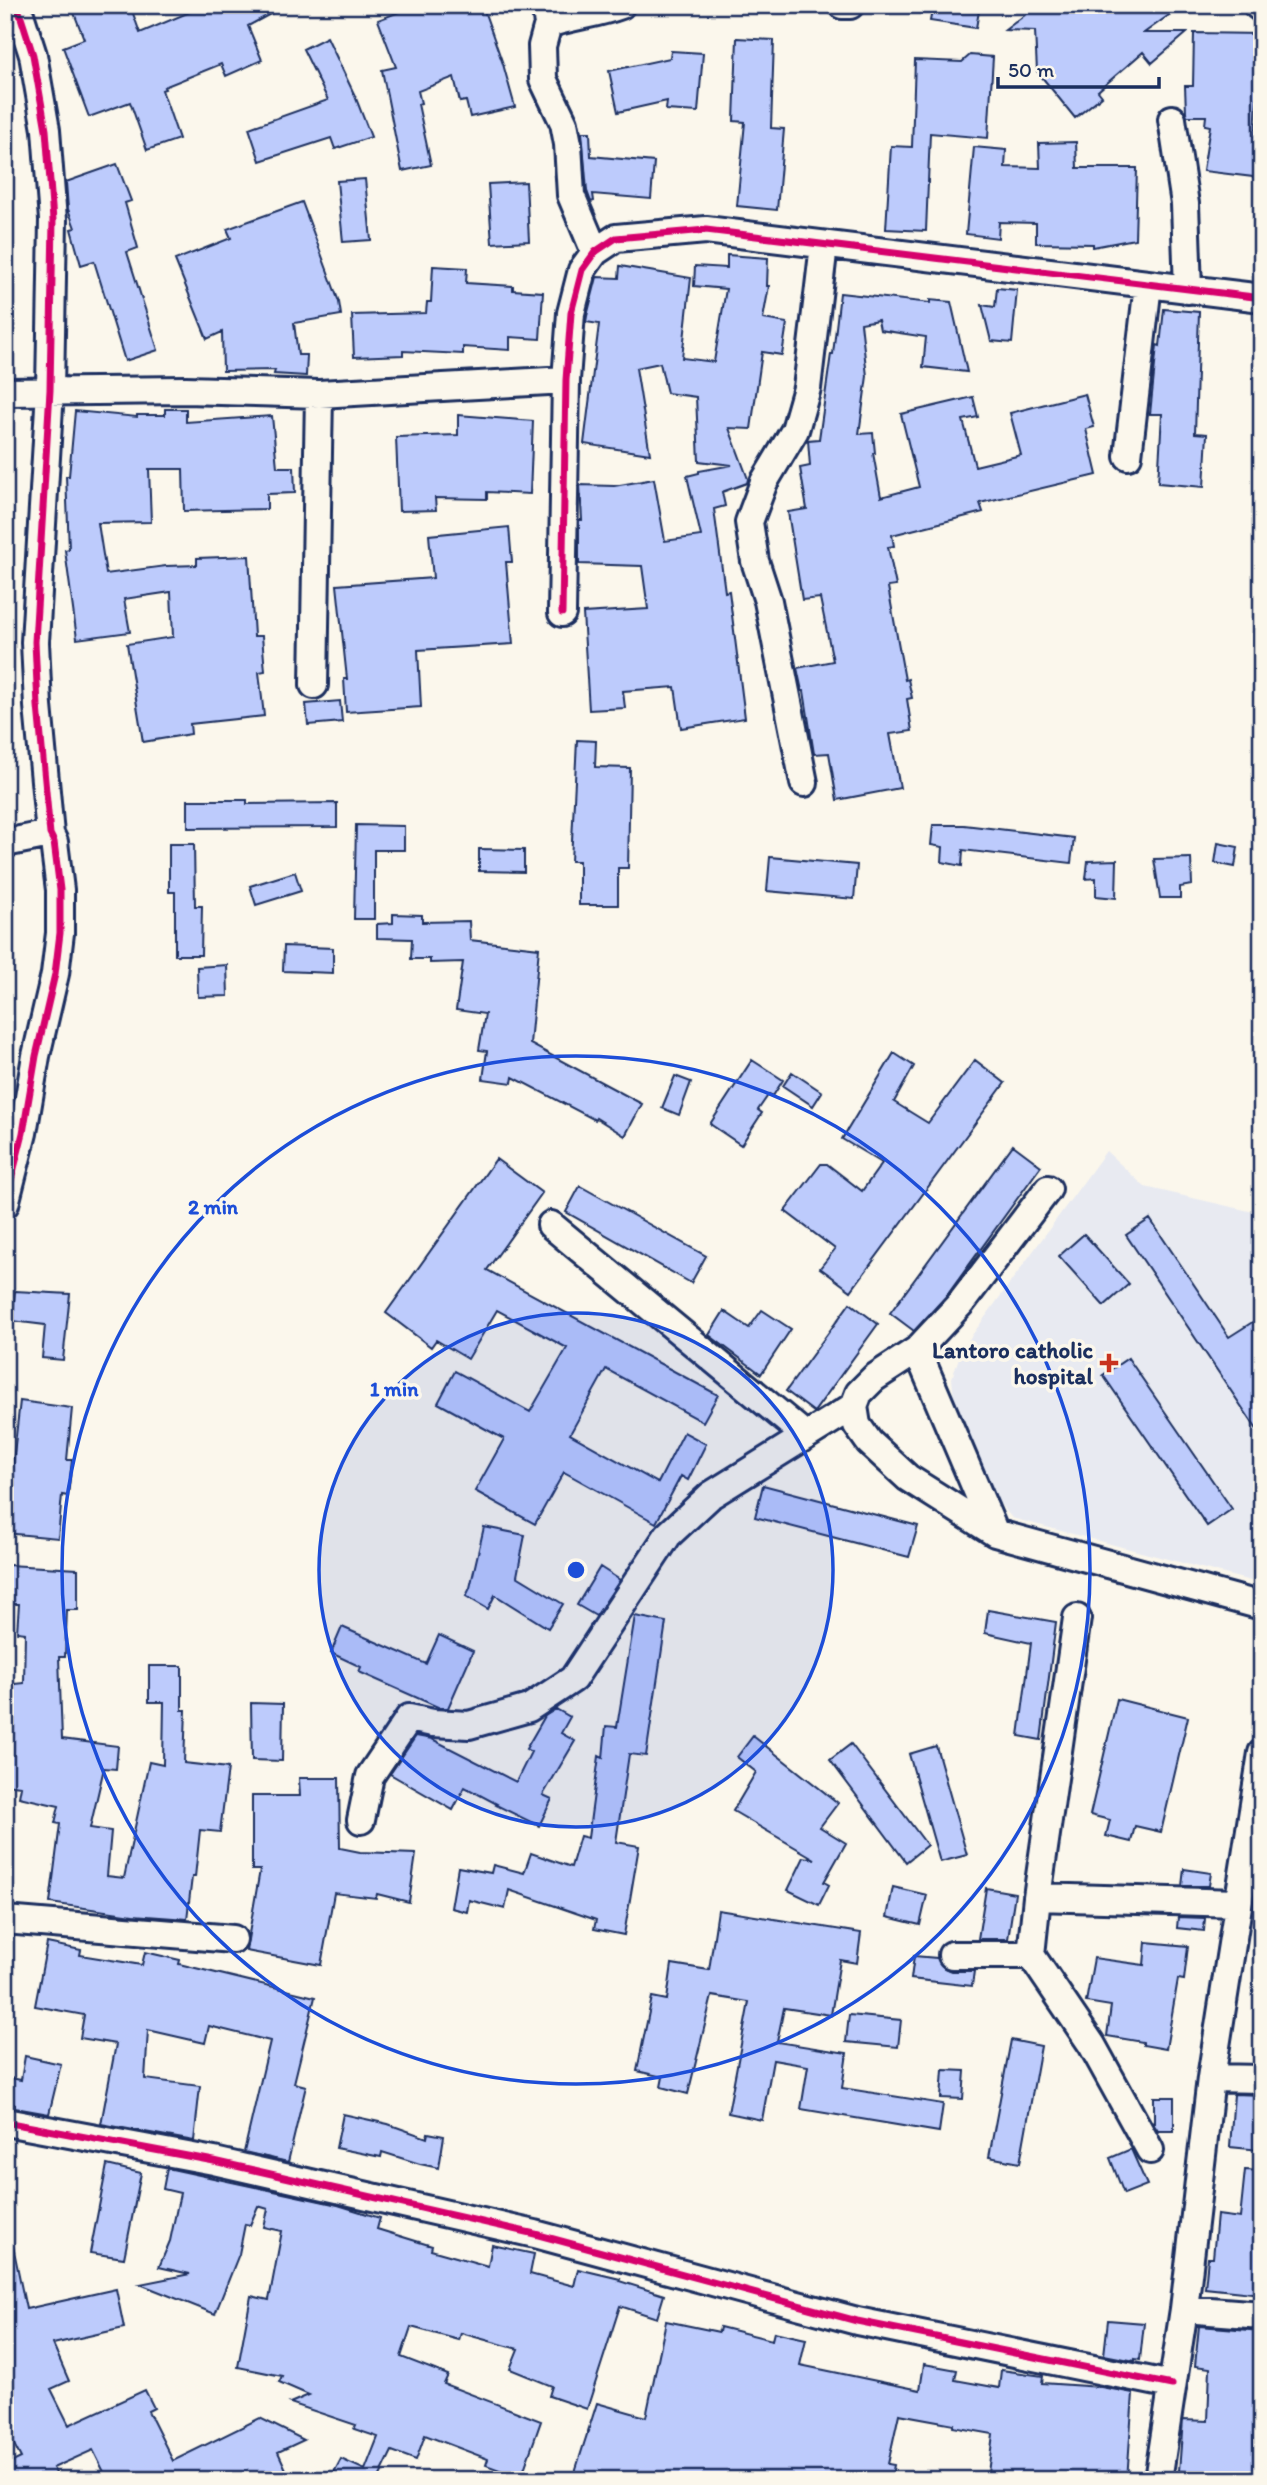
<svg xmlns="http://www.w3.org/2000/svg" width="1267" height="2485" viewBox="0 0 1267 2485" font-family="Itim,sans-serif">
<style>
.built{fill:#e8eaf1}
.building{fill:#bdcbfc;stroke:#1b2f5e;stroke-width:2}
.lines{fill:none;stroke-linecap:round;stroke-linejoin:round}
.minor-casing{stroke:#1b2f5e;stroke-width:32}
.minor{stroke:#fbf7ec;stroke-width:26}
.cycleway-casing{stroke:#fbf7ec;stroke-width:11}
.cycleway{stroke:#d6006c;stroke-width:7}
.ring{fill:none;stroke:#1d4ed8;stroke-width:3.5}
.poi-dot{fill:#c8321e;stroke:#fbf7ec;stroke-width:2.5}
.labels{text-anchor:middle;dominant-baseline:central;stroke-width:7;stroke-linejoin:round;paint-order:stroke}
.poi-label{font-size:23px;font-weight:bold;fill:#1b2f5e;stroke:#fbf7ec;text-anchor:end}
.centre{fill:#1d4ed8;stroke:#fbf7ec;stroke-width:3.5}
.ring-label{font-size:21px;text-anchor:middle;font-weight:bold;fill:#1d4ed8;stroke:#fbf7ec;stroke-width:7;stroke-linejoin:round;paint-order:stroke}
</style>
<rect width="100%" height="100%" fill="#fbf7ec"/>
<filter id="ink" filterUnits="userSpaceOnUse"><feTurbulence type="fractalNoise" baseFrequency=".0143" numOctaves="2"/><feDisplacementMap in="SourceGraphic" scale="14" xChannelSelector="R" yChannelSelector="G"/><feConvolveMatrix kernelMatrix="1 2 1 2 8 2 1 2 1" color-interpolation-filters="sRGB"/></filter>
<g filter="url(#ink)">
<!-- built -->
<path class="built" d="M1106 1151 1145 1187 1262 1214V1584L1012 1518 995 1498 975 1469 955 1412 952 1378 962 1349Z"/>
<!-- building -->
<path class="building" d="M71 5H130L140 33 197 9 195 5H287L248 26 262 60 226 76 221 64 164 87 165 89 162 90 179 139 147 150 130 102 89 117 63 47 84 39Z
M429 5H482L503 64 515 107 470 117 466 101 460 102 454 77 418 91 421 103 418 104 431 165 402 171 382 70 396 67 378 20 412 7 413 10Z
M933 5H980L976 28 930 21Z
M1038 5H1092L1098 13 1108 5H1183L1144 33H1187L1152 63 1143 52 1098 91 1102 96 1075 118 1037 71 1035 31 1005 30Z
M1194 33 1262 34V76H1258L1255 137H1262V178L1203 171 1210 126 1205 125 1206 116H1187L1186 112 1185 86H1193Z
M327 37 355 96 371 137 335 149 331 138 260 161 249 128 328 100 303 49Z
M737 38 774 40 771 128 784 129 777 210 737 206 745 122 734 121Z
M671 51 703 53 698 112 666 110 667 101 618 112 609 71 670 58Z
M970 55 993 57 988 138 930 133 926 231 886 229 891 146 912 147 915 60 962 62Z
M582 132H590L591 156 654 162 651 199 593 194 594 201 591 202 587 191Z
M1076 142 1077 168H1137L1135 239 1093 247V244L1036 243V223L999 222 998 238 966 234 974 147 1006 150 1005 167 1040 168 1039 143Z
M117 164 131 201 125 203 138 248 127 252 158 350 125 361 94 261 81 265 71 229 75 228 68 209 66 182Z
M365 179 371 240 343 242 337 181Z
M526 182 529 241 492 243 488 184Z
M302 202 339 302 341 315 294 323 298 355H307L306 376 274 374 275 370 223 371 222 332 207 339 175 260 231 238 227 229Z
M727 255 768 258 767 286H769L763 319 787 323 782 355 762 352 751 429 729 428 748 479 747 483 722 492 725 506 714 509 725 592 729 591 745 718 681 728 675 687 623 691 625 708 589 710 583 613 648 609 642 566 579 564V520H582L580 485 614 486 654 479 665 541 701 536 687 476 699 473V471L732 465 699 461 696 397 667 393 660 363 636 368 650 454 584 444 599 324 586 322 587 316 597 277 619 278 620 266 691 278 682 358 714 362 726 289 694 286 695 266 727 268Z
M433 266 467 268 466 283 513 286V290L543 292 540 339 510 337V350L463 347V354L403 351V355L354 357 352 315 426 313 427 302H431Z
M997 288 1017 290 1012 343 991 341 982 305 995 307Z
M840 293 930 303V300L951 302 967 372 923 367 926 337 880 330 878 320 861 323 867 376 859 434 873 433 875 453H873L881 497 919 487 901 414 973 397 978 417 963 420 975 466 1021 455 1010 413 1085 394 1094 427 1086 429 1097 475 980 503 983 512 892 535 894 546 888 547 896 586 888 587 905 680 908 679 912 698 907 699 912 731 890 734 900 788 837 800 829 753 814 754 804 691H802L797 668 833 661 820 598 802 600 788 512 807 509 800 468 810 466 808 440 819 439 831 354H833Z
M1164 309 1199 312 1195 433 1207 434 1204 487 1158 483 1162 414H1150L1157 345 1160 346Z
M165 409H186V422L272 416 277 467H294L295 493 267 494V509L184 511 183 469H149L151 522 98 523 106 574 166 566 197 565V558L249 556 254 636H262L265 671 259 672 264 716 190 724 191 734 143 742 127 644 173 637 171 592 124 599 130 632 77 639 65 550 69 549 66 476H69L75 411 137 417V415H165Z
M458 415 533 421 530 494 487 492V499L435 498 436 510 399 511 396 437 458 435Z
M509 527 512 562H506L513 644 418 650 421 707 346 712 344 679H347L337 585 433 578 429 535Z
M340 701 342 722 308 725 306 704Z
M577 740 596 741 595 767 630 768 628 868H618V905H579V861H571Z
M188 800H247V804L337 803V827L188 828Z
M356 825 404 826V850H374V919H354Z
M933 825H964L1074 838 1071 863 963 850 962 866 942 862 943 847 931 845Z
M1218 843 1238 847 1235 867 1215 863Z
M169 844H194L195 906H202L201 955H175V892H169Z
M479 849 524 850V872L479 871Z
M770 857 857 865 854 899 767 891Z
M1191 858 1192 885 1180 887V898H1160L1154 859Z
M1117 860 1116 898 1096 896V878L1086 879 1088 861Z
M295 872 301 891 256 905 250 886Z
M393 914 422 915V922L469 921 470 940 539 948 530 1044 642 1104 625 1136 596 1118 595 1120 513 1077 512 1083 483 1079 487 1051 479 1050 485 1014 456 1010 463 962 430 963V959H411L412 939 377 938V924L393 923Z
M284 946 333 948V973L283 971Z
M227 965 228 996 198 997 197 967Z
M894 1053 914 1066 894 1102 928 1123 975 1060 1005 1083 851 1291 820 1268 835 1249 785 1211 821 1164H827L862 1191 882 1163 842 1139Z
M752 1060 783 1080 773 1096 769 1094 758 1110 762 1113 741 1145 710 1124Z
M792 1072 822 1092 813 1106 783 1086Z
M675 1076 691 1082 679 1115 662 1108Z
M1013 1145 1041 1166 948 1294 914 1331 890 1313Z
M496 1159 542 1193 487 1270 718 1395 703 1422 606 1369 570 1434 658 1483 684 1432 706 1444 688 1480 681 1476 656 1523 564 1472 535 1524 475 1491 504 1439 438 1403 455 1371 530 1412 567 1348 497 1310 468 1359 436 1340 431 1347 386 1313Z
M580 1186 706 1256 691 1283 566 1212Z
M1150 1219 1229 1337 1262 1316V1437L1126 1235Z
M1084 1234 1129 1284 1104 1306 1059 1256Z
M15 1291 70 1294 63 1360 42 1358 45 1325 12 1321Z
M850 1303 878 1324 814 1412 786 1391Z
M762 1310 791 1329 761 1374 709 1335 724 1311 749 1328Z
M1128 1358 1232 1509 1207 1526 1103 1375Z
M20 1401 72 1408 67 1460H72L68 1496 62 1495 58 1538 5 1533Z
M763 1485 918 1526 909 1557 755 1517Z
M484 1527 525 1535 517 1576 563 1604 548 1628 495 1595 488 1609 466 1596 470 1588Z
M8 1565 78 1569V1610H67L65 1657H59L62 1739 118 1746 116 1769 104 1768 90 1828 111 1831 107 1876 124 1878 149 1762 163 1765 164 1702H149V1666H182V1710H186L184 1763 228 1768 220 1832 200 1830 195 1877H192L187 1919 133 1915 50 1903 60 1824 55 1823 59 1806 19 1797 21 1786 5 1784V1685L24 1683 25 1633 17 1632 19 1604H6Z
M600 1567 620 1580 596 1616 577 1605Z
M988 1610 1056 1622 1041 1740 1019 1736 1031 1643 985 1633Z
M635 1616 666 1622 646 1756 629 1754 616 1842 639 1846 624 1935 594 1929 596 1920 509 1890 505 1909 469 1900 467 1912 451 1908 458 1867 491 1873 493 1865 524 1873 531 1853 571 1867 580 1836 588 1838 599 1756 603 1758 606 1726 617 1727Z
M342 1627 426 1664 439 1635 473 1651 448 1708H440L359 1672 361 1667 331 1653Z
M1117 1699 1188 1717 1161 1832 1135 1826 1131 1842 1106 1836 1110 1820 1090 1815Z
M251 1703 283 1704 282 1761 252 1760Z
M556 1709 570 1717 561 1733 575 1741 543 1795 552 1799 539 1826 496 1805 497 1804 465 1787 453 1810 390 1774 416 1736 432 1739 516 1782 531 1752 526 1749 545 1716Z
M753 1736 838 1803 820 1827 846 1843 824 1882 829 1885 819 1905 788 1890 804 1857 815 1859 733 1811 756 1772 737 1757Z
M851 1744 927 1845 906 1862 830 1760Z
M936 1746 967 1855 940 1862 909 1754Z
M299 1778H339L340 1848 360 1852 416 1854 409 1902 377 1894 376 1898 334 1893 321 1965 246 1951 260 1870H252V1796H300Z
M1184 1869 1211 1873 1209 1886H1182Z
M893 1887 927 1895 920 1925 887 1917Z
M986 1888 1015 1893 1008 1939H978Z
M718 1910 861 1933 857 1963 840 1960 831 2015 784 2008 777 2042 847 2053 842 2088 943 2104 939 2132 801 2109 808 2066 773 2060 762 2120 728 2113 749 2002 712 1996 688 2094 661 2087 663 2077 637 2071 652 1997 667 2000 672 1964 709 1970Z
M1178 1917 1205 1918 1204 1931 1177 1928Z
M1146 1942 1188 1946 1184 1980 1178 1979 1166 2049 1143 2045V2042L1107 2036 1111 2006 1086 2002 1094 1958 1144 1965Z
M47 1943 81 1950 80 1955 142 1965 145 1952 180 1960 179 1964 315 1997 294 2083 306 2086 288 2162 244 2152 270 2041 209 2026 205 2043 148 2030 145 2079 200 2086 194 2141 101 2124 116 2044 80 2038 84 2015 35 2006Z
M914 1956 937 1958 944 1968 951 1971H974L972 1986 911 1979Z
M849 2015 901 2020 898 2047 846 2042Z
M1011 2040 1041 2046 1020 2163 989 2157Z
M25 2056 61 2064 49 2114 15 2108V2104H5V2077L21 2080Z
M943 2070 965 2071 963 2099 941 2098Z
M1234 2094 1262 2095 1260 2150 1230 2147Z
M1154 2097H1174V2131H1158L1154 2125Z
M343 2114 388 2124 427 2138 428 2133 444 2136 439 2168 420 2164 382 2152 381 2157 336 2148Z
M1131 2149 1147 2185 1124 2194 1110 2158Z
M107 2165 141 2173 124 2258 90 2253Z
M167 2168 338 2205 380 2218 377 2229 432 2246 431 2250 488 2266 492 2245 534 2254 530 2274 574 2286 578 2269 620 2279 619 2281 664 2295 657 2318 620 2306 587 2409 549 2396 552 2386 510 2369 518 2349 461 2333 459 2340 411 2327 401 2357 448 2375 444 2384 541 2421 521 2478 486 2465 488 2459 425 2435 416 2460 392 2451 379 2478 384 2480H330L341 2459 365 2470 378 2437 354 2429 356 2425 290 2403 309 2395 279 2382 282 2376 238 2367 251 2296 269 2300 282 2231 264 2227 268 2209 258 2206 250 2225 245 2224 239 2254 215 2314 140 2284 190 2274 159 2267 170 2241 180 2193 163 2189Z
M1245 2170 1262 2171 1261 2294 1205 2288 1208 2258H1213L1217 2215 1240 2218Z
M13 2246 26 2309 116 2289 124 2328 53 2344 69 2381 51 2389 69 2425 145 2390 154 2408 148 2411 173 2461 260 2418 304 2440 278 2452 289 2476 280 2480H108L93 2450 53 2468 60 2480H13L6 2465 21 2458 5 2427V2247Z
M1108 2320 1144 2323 1140 2360 1135 2359V2361L1104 2355Z
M666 2321 719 2332 720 2327 772 2340 774 2332 806 2339 800 2365 920 2390 924 2364 957 2370 955 2380 999 2388 1001 2370 1043 2376 1042 2383 1101 2387 1133 2393 1127 2480H1046L988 2473 993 2434 953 2427 954 2424 899 2414 888 2464 894 2465 891 2480H601L575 2472 597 2403 646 2417Z
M1199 2326 1262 2331 1260 2379H1262V2418H1255L1254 2456 1262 2457V2480L1179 2471 1183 2420 1208 2421 1210 2368 1195 2366Z"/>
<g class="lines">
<!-- minor casing -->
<g class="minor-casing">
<path id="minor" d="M545 5 548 24 542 46 543 79 564 123 568 144 571 195 595 252
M842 5H850
M1257 5 1262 9
M548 24C573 16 597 14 621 5
M1172 119 1185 204 1188 290
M5 392 186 390 319 394 566 380
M1128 456 1148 284
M562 613 566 380 571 313 582 270 595 252 616 238 706 230 1262 298
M314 685 319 394
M804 783 768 601 755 561 749 522 764 482 795 430 807 388 824 245
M5 843 50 834
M1048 1189 961 1303 917 1350 874 1378 859 1393 854 1406 857 1425 869 1442 908 1478 995 1533 1262 1606
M5 1204 23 1133 36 1056 55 974 60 933V890L54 842 50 834 38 706 35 642 50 390 53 220 46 130 33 55 17 5
M551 1225 806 1436
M917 1350 995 1533
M361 1820 370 1776 409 1718 433 1723 469 1725 529 1708 573 1679 668 1535 711 1495 854 1406
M1037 1897 1077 1618
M5 1920 233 1939
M952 1955H1031L1037 1897 1237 1903
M1031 1955 1092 2045 1150 2150
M1211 2078 1262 2079
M5 2122 214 2161 535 2234 857 2321 1172 2385
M1184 2309 1262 2315
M1158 2480 1184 2309 1211 2078 1262 1753"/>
</g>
<!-- minor -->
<use href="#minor" class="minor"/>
<!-- cycleway casing -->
<g class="cycleway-casing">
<path id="cycleway" d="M562 613 566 380 571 313 582 270 595 252 616 238 706 230 1262 298
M5 1204 23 1133 36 1056 55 974 60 933V890L54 842 50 834 38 706 35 642 50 390 53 220 46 130 33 55 17 5
M5 2122 214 2161 535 2234 857 2321 1172 2385"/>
</g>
<!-- cycleway -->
<use href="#cycleway" class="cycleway"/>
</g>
</g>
<!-- distance rings -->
<circle cx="576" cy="1570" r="257" fill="#1d4ed8" fill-opacity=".12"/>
<g class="ring">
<circle cx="576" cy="1570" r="257"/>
<circle cx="576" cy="1570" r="514"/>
</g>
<!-- markers -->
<path class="poi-dot" d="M1105.5 1352.5h7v7h7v7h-7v7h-7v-7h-7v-7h7z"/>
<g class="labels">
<!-- poi labels -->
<g class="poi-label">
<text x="1093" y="1350">Lantoro catholic<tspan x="1093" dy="26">hospital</tspan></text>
</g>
</g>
<circle cx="576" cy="1570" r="10" class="centre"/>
<g class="ring-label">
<text x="213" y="1214">2 min</text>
<text x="394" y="1396">1 min</text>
</g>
<!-- margin -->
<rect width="1267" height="2485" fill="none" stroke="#fbf7ec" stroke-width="28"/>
<rect x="14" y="14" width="1239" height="2457" fill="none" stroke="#1b2f5e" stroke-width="2.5" filter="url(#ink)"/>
<!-- scale -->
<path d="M998 77v10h161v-10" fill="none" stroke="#1b2f5e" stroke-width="3.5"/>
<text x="1008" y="77" font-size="21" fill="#1b2f5e" stroke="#fbf7ec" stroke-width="5" paint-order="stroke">50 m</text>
</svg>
